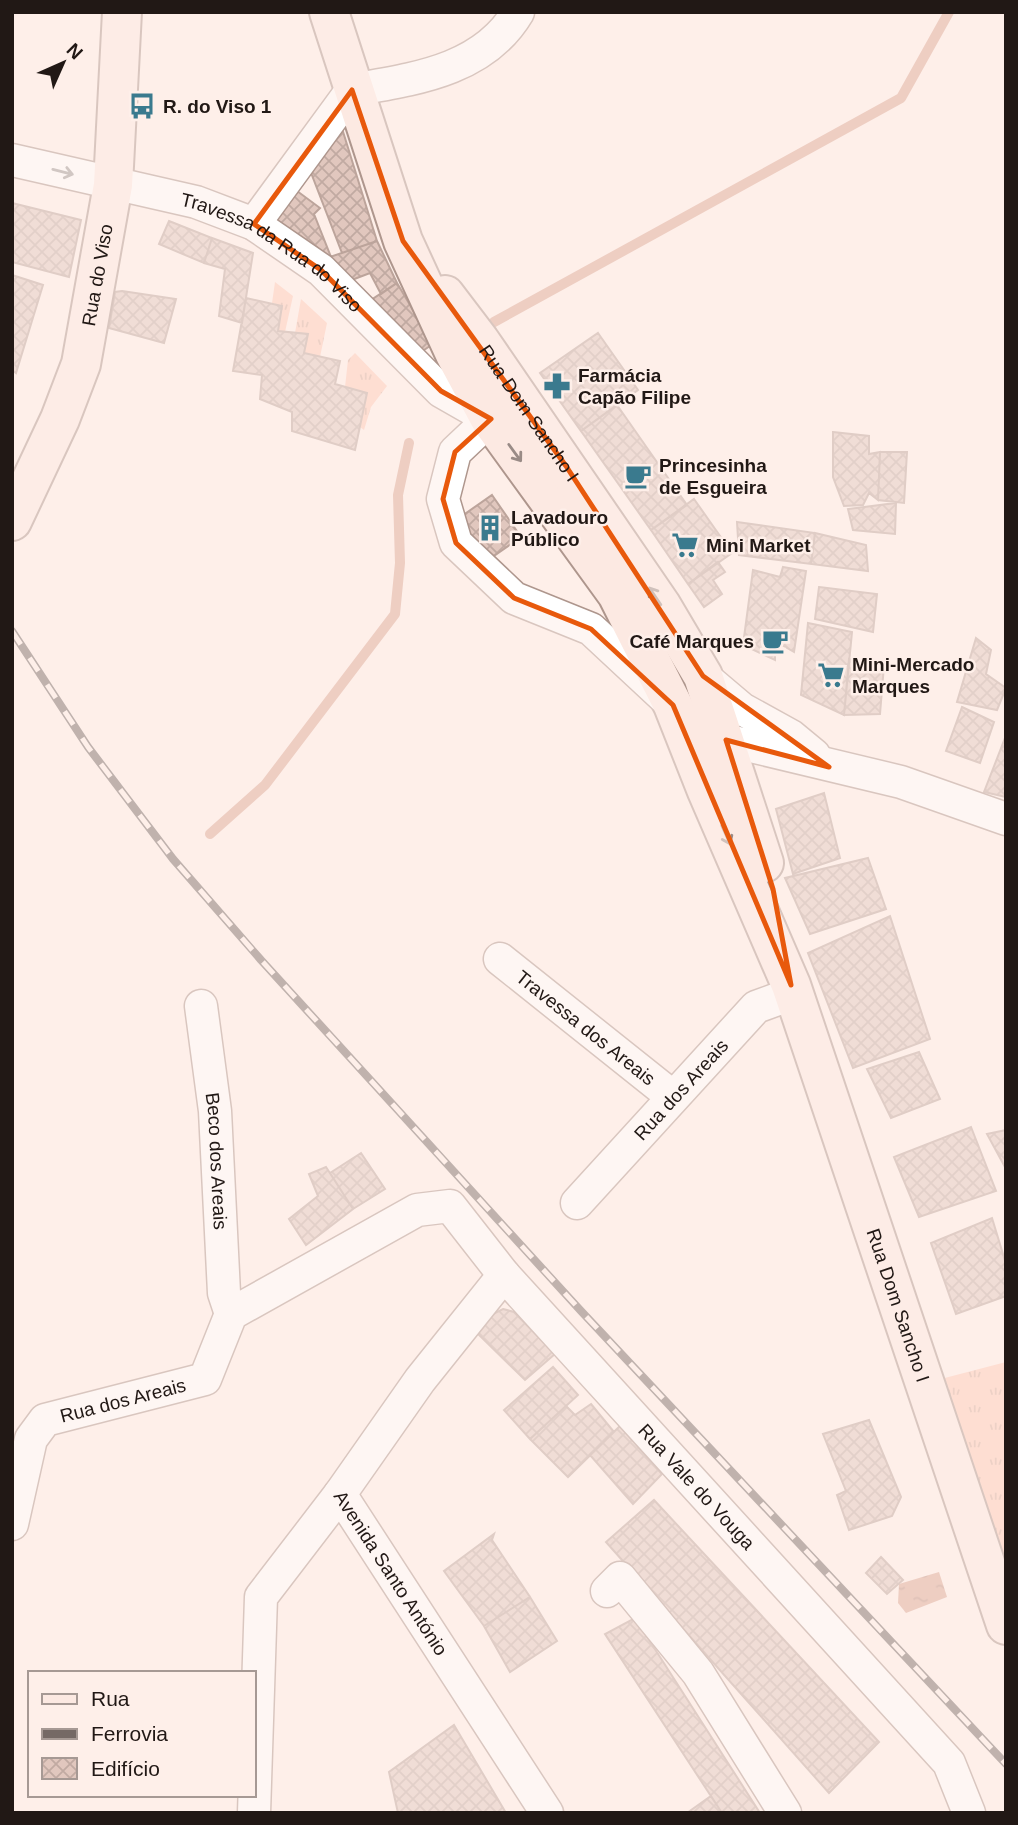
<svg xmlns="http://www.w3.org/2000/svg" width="1018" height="1825" viewBox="0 0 1018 1825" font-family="Helvetica,sans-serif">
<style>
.grass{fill:url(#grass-tufts)}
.water{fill:url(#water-ripples)}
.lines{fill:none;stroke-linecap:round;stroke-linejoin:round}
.stream{stroke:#dba693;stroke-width:10}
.building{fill:url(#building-cross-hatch);stroke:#bca49b;stroke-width:2}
.street-casing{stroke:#ae968d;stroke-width:35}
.secondary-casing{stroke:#ae968d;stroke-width:42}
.street{stroke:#fff;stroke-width:32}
.secondary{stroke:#fce9e2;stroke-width:38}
.rail-casing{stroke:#756965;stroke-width:8}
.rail{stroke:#feefe9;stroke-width:5;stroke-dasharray:16;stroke-linecap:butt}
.oneway{stroke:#9b9796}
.oneway2{stroke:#998b86}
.marked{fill:none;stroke:#e8590c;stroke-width:5;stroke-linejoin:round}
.labels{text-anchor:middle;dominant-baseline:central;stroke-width:5;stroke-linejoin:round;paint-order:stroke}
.poi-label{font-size:19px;font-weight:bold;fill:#211815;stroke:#feefe9;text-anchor:start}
.street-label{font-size:19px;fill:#211815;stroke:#feefe9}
</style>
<defs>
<pattern id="grass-tufts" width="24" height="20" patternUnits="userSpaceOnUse" patternTransform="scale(1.75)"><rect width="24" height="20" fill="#fecab7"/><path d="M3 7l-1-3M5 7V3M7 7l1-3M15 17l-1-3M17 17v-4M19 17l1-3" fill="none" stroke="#d9ad9c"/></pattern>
<pattern id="water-ripples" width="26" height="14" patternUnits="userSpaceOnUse" patternTransform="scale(1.75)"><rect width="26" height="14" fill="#dba693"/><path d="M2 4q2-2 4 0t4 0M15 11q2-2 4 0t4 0" fill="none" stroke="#bc8e7e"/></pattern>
<pattern id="building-cross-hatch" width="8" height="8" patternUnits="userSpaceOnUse" patternTransform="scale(1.75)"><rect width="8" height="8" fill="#e1c7be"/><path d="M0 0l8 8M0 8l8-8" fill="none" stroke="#c1aaa2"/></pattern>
</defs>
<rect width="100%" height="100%" fill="#feefe9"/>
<!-- grass -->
<path class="grass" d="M275 282 293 296 285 332 278 331 282 306 272 303Z
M301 299 327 323 320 357 304 353 308 334 295 333Z
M355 353 387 386 371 407 364 430 360 427 367 393 345 387 348 360Z
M1006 1362V1575L937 1380Z"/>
<!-- water -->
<path class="water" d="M939 1572 947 1597 906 1613 898 1603 899 1584Z"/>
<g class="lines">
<!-- stream -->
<path class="stream" d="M494 322 901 98 949 12
M210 834 265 785 395 614 400 563 398 495 409 443"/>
</g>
<!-- building -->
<path class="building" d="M340 122 377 241 342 253 308 165Z
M293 188 320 208 314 214 331 257 324 259 270 217Z
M12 203 81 220 69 277 12 262Z
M169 221 212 238 204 263 159 244Z
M212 238 253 253 242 323 219 316 225 269 204 263Z
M377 241 397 283 381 294 370 273 349 281 324 259Z
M12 275 43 285 16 373 12 370Z
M397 283 433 344 418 354 371 300Z
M122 291 176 299 164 343 109 328 115 292Z
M246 298 282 306 278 331 308 334 304 353 340 361 335 384 367 393 355 450 292 431V412L260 399 262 375 233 371Z
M598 333 638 390 581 431 540 373Z
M617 405 687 505 651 530 581 431Z
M833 432 869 436V454L880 452 878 500 869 493 863 505 844 506 833 477Z
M880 452H907L904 503 878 500Z
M492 495 521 537 488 560 459 518Z
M694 499 732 553 688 584 651 530Z
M896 503 895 534 853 530 848 509Z
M737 522 815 533 811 564 739 555Z
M815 533 866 545 868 571 811 564Z
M718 562 725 572 713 580 722 594 704 607 688 584Z
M783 567 806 571 794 652 775 641V660L743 645 753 570 780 577Z
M819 587 877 594 873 632 815 619Z
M808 623 852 632 844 715 801 695Z
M976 638 991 650 986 674 1006 688 997 710 957 702Z
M849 659 884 665 880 714 844 715Z
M962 707 994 722 980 763 946 751Z
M1005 738H1006V797L984 792Z
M824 793 840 858 793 874 776 809Z
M868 858 886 909 810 934 785 878Z
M890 916 930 1039 853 1068 808 953Z
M919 1052 940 1099 891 1118 867 1069Z
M971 1127 996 1191 919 1217 894 1157Z
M1006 1130V1169L987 1134Z
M361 1153 385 1189 353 1209 330 1173Z
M326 1167 353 1209 306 1245 289 1219 318 1196 309 1174Z
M992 1218 1006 1264V1296L956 1314 931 1243Z
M503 1309 514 1312 555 1354 525 1380 477 1333 493 1314Z
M553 1367 578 1395 530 1439 504 1410Z
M591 1404 614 1432 568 1477 530 1439 566 1406 575 1415Z
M869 1420 901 1497 892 1516 849 1530 837 1495 846 1491 823 1434Z
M620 1426 662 1474 633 1504 590 1455Z
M654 1500 879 1742 829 1793 606 1542Z
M494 1534 492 1540 530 1597 484 1626 444 1571Z
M881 1557 903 1580 887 1594 866 1573Z
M530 1597 557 1641 510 1672 484 1626Z
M635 1618 760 1813H722L605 1634Z
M454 1725 506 1813H398L389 1772Z
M711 1796 722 1813H687Z"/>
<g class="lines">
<!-- street casing -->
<g class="street-casing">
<g id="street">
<path id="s1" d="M12 160 196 202 254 224 321 270 441 391 490 419 455 452 443 499 456 543 514 598 591 629 664 697"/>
<path d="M254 224 352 90C414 79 483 71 518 12"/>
<path d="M703 676 742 709 791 736 814 755"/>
<path d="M726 740 901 782 1006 819"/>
<path id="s2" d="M500 959 673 1097"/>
<path id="s3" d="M201 1006 215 1111 224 1293 231 1314"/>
<path id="s4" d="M577 1203 756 1007 794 993"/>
<path id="s5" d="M340 1494 547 1813"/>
<path id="s6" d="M12 1524 31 1439 45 1420 205 1379 231 1314 417 1210 450 1206 504 1275 949 1763 969 1813"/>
<path d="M607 1591 620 1578 698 1673 785 1813"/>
<path d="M254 1813 261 1597 340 1494 420 1380 504 1275"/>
</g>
</g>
<!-- secondary casing -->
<g class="secondary-casing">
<g id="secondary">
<path id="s7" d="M329 12 403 241 455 354 490 419 617 594 673 705 707 791 791 985 1006 1625"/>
<path id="s8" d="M445 295 480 341 661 605 703 676 764 863"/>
<path id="s9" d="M12 521 60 419 81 364 113 185 122 12"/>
</g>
</g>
<!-- street -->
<use href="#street" class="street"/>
<!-- secondary -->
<use href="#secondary" class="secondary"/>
<!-- rail casing -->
<g class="rail-casing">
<path id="rail" d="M12 631 88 747 173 859 261 960 581 1311 1006 1764"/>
</g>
<!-- rail -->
<use href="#rail" class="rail"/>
</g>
<!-- one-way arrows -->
<defs><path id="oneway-shaft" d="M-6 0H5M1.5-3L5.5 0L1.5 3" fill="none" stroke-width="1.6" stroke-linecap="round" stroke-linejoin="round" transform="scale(1.75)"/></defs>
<use class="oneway" href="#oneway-shaft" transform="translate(63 172) rotate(14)"/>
<g class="oneway2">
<use href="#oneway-shaft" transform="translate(515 453) rotate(54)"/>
<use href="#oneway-shaft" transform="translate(655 596) rotate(-124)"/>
<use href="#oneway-shaft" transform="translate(726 835) rotate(66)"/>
</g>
<!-- marked area -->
<path d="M0 0H1018V1825H0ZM352 90 403 241 566 466 703 676 829 767 726 740 773 889 791 985 673 705 591 629 514 598 456 543 443 499 455 452 491 419 441 391 321 270 254 224Z" fill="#feefe9" fill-opacity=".55" fill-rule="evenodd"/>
<path class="marked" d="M352 90 403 241 566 466 703 676 829 767 726 740 773 889 791 985 673 705 591 629 514 598 456 543 443 499 455 452 491 419 441 391 321 270 254 224Z"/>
<!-- icons -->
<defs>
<g id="bus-bare" transform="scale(2.1)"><path d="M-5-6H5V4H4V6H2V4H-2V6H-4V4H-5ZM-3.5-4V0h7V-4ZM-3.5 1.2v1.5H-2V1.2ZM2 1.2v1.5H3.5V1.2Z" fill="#3a7a8e" stroke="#feefe9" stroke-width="2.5" paint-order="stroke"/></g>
<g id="pharmacy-bare" transform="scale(2.1)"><path d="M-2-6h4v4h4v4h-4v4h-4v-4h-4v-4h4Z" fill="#3a7a8e" stroke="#feefe9" stroke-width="2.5" paint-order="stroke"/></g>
<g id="cafe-bare" transform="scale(2.1)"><path d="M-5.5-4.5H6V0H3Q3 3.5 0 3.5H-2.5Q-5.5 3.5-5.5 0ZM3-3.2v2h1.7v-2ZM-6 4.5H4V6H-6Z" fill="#3a7a8e" stroke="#feefe9" stroke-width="2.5" paint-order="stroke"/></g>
<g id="building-bare" transform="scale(2.1)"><path d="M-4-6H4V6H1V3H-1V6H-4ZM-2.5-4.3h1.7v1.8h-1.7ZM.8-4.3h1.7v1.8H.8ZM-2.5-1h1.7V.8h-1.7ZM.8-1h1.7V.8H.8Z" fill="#3a7a8e" stroke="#feefe9" stroke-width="2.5" paint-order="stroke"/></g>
<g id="supermarket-bare" transform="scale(2.1)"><path d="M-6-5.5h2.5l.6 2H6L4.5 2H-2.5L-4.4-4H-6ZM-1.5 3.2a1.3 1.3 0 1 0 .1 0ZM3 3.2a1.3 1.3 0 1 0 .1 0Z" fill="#3a7a8e" stroke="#feefe9" stroke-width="2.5" paint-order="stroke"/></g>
</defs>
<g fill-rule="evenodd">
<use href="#bus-bare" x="142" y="106"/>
<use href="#pharmacy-bare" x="557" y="386"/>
<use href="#cafe-bare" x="638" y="476"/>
<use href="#building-bare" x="490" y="528"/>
<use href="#supermarket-bare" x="685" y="545"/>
<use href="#cafe-bare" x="775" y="641"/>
<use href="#supermarket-bare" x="831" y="675"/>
</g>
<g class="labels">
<!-- poi labels -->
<g class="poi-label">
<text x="163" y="106">R. do Viso 1</text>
<text x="578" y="375">Farmácia<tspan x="578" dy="22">Capão Filipe</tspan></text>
<text x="659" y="465">Princesinha<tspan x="659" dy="22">de Esgueira</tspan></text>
<text x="511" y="517">Lavadouro<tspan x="511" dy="22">Público</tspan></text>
<text x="706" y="545">Mini Market</text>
<text x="754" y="641" text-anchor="end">Café Marques</text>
<text x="852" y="664">Mini-Mercado<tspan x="852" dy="22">Marques</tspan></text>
</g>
<!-- street labels -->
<g class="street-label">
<text stroke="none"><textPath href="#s1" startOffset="280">Travessa da Rua do Viso</textPath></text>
<text stroke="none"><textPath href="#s9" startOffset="262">Rua do Viso</textPath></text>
<text stroke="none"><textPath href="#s8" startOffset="145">Rua Dom Sancho I</textPath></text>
<text stroke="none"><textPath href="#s2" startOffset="110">Travessa dos Areais</textPath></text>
<text stroke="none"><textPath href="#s4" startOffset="154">Rua dos Areais</textPath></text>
<text stroke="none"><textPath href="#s3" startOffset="156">Beco dos Areais</textPath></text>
<text stroke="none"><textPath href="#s7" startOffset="1421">Rua Dom Sancho I</textPath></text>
<text stroke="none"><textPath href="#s6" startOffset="191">Rua dos Areais</textPath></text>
<text stroke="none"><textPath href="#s6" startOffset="966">Rua Vale do Vouga</textPath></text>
<text stroke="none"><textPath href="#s5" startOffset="94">Avenida Santo António</textPath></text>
</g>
</g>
<!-- border -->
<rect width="1018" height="1825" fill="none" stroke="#211815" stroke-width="28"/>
<!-- legend -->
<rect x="28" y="1671" width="228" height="126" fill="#feefe9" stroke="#a69994" stroke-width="2"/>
<rect x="42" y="1694" width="35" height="10" fill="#fce9e2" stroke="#a69994" stroke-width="2"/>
<text x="91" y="1706" font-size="21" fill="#211815">Rua</text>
<rect x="42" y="1729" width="35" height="10" fill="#756965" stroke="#a69994" stroke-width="2"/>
<text x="91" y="1741" font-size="21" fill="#211815">Ferrovia</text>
<rect x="42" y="1758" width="35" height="21" fill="url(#building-cross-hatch)" stroke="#a69994" stroke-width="2"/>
<text x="91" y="1776" font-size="21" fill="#211815">Edifício</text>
<!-- north arrow -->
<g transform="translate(63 63) rotate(45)" stroke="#feefe9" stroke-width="5" paint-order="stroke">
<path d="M0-5L12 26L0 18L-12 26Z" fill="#211815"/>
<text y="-10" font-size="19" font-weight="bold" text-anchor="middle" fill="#211815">N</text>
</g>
</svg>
